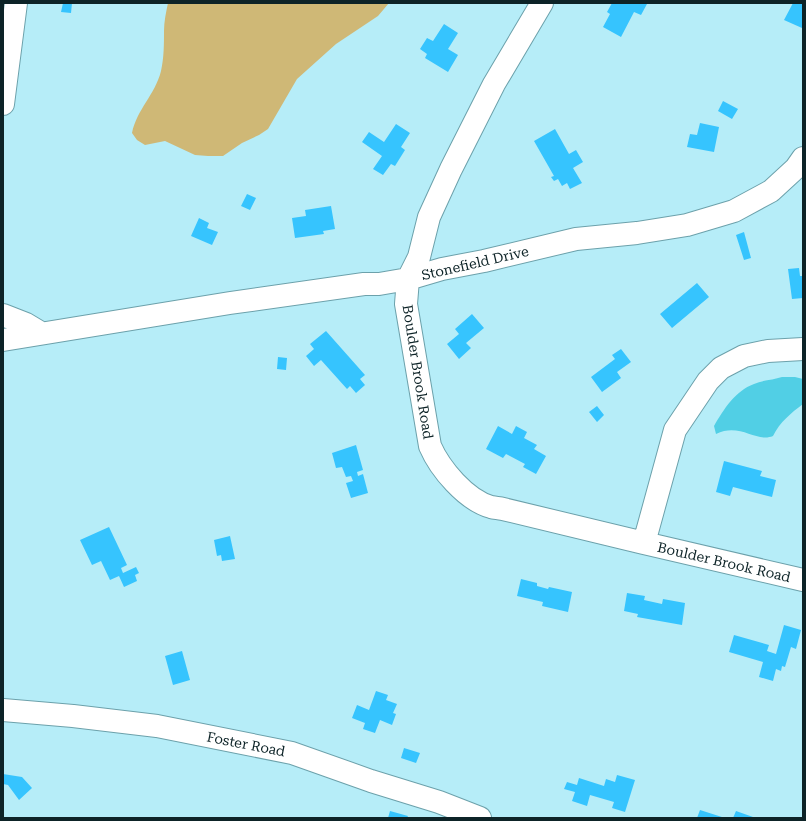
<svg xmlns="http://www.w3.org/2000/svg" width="806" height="821" viewBox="0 0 806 821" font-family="'Roboto Serif',serif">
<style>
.green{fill:#cfb876}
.water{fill:#51cfe5}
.building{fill:#36c4fe}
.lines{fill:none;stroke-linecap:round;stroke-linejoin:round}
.minor-casing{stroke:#6ca1ab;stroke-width:24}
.minor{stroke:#fff;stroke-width:22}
.labels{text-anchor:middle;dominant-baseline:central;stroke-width:3;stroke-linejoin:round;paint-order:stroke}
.street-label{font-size:14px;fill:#0d2327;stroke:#fff}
</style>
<rect width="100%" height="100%" fill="#b6edf8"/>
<!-- green -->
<path class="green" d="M168 3H389L378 16 336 44 297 79 268 129 259 135 242 143 223 156H208L195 155 165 141 145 145 137 140 132 133C137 109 155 95 161 71 164 58 164 44 164 31 164 22 166 12 168 3Z"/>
<!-- water -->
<path class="water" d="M782 377H795L803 379V404C791 413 780 422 773 436 756 443 740 422 716 434L714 426C724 409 735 391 754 384 763 380 773 380 782 377Z"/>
<!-- building -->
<path class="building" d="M63 3H72L71 13 61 12Z
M612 3H644L647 4 641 15 634 12 621 37 603 27 610 14 607 12Z
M793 3H803V26L802 28 784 20Z
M444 24 458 33 448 49 458 55 448 72 425 58 427 54 420 49 427 38 433 41Z
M723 101 738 109 732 119 718 111Z
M700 123 719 127 714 152 687 147 690 134 697 135Z
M396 124 410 133 401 147 405 150 395 166 391 164 383 175 373 169 382 156 362 142 369 132 384 142Z
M555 129 569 154 576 150 583 162 573 168 582 183 570 189 567 183 562 186 558 179 554 181 551 177 554 176 534 141Z
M247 194 256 198 250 210 241 206Z
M331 206 335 229 323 231 324 234 295 238 292 218 306 216 305 210Z
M199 218 209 223 207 228 218 232 212 245 191 236Z
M744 232 751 258 744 260 736 235Z
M799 268 800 276H803V298L792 299 788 269Z
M697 283 709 297 672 328 660 314Z
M472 314 484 328 466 343 471 348 459 359 447 344 459 334 455 329Z
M326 331 365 375 360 379 365 385 356 393 350 386 347 389 321 360 314 366 306 356 314 349 310 344Z
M621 349 631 362 617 372 621 378 602 392 591 377 615 359 612 355Z
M278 357 287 358 286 370 277 369Z
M597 406 604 415 597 422 589 412Z
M498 426 512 434 516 426 527 432 524 438 537 445 534 449 546 456 536 474 523 467 525 464 506 454 503 458 486 449Z
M356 445 363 470 357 472 358 476 363 474 368 493 351 498 346 483 353 481 351 476 346 477 342 467 336 468 332 453Z
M724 461 762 471 760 476 776 480 772 497 733 487 730 496 716 492Z
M109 527 127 565 121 568 123 573 136 567 139 573 135 575 137 581 124 587 119 576 110 580 101 561 92 565 80 540Z
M230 536 235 559 222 561 221 555 217 556 214 540Z
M521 579 537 583V586L548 589 549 587 572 592 568 612 542 606 543 602 517 596Z
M627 593 645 596 644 600 662 604 663 599 685 603 682 625 637 617 638 614 624 611Z
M784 625 801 630 796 649 791 647 785 667 782 666 781 671 776 669 773 681 759 677 763 662 729 652 734 635 769 645 767 651 776 654Z
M182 651 190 680 173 685 165 656Z
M376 691 388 695 386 700 397 704 393 713 396 714 392 725 380 720 375 733 363 729 365 723 352 718 357 705 369 710Z
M404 748 420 753 416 763 401 758Z
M3 774 22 777 32 788 19 800 8 785 3 784Z
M617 775 635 780 625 812 612 808 614 802 590 795 587 806 572 801 575 792 564 789 567 782 577 785 579 778 604 786 606 779 615 782Z
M700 810 725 818H697Z
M390 811 408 816 407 818H388Z
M736 811 753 817V818H733Z"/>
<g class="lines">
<!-- minor casing -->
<g class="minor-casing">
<path id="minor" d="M3 104 16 3
M408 279 442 269 484 261 576 239 637 233 687 225 734 211 771 191 796 168 803 158
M408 279 419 257 429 217 451 169 494 84 542 3
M3 315 26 324 41 333
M3 340 230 303 364 284H379L408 279 406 304 430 446C440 469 466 500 491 507 495 508 499 508 503 509L644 543
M803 349 768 351 744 356 721 368 708 381 675 430 644 543 803 580
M3 710 73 716 157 726 292 753 371 781 439 802 480 818"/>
</g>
<!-- minor -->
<use href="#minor" class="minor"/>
</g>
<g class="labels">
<!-- street labels -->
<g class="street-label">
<text transform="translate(475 263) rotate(-13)">Stonefield Drive</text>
<text transform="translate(418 372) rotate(81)">Boulder Brook Road</text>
<text transform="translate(724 562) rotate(13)">Boulder Brook Road</text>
<text transform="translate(246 744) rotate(11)">Foster Road</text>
</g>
</g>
<!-- border -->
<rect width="806" height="821" fill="none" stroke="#0d2327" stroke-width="8"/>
</svg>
